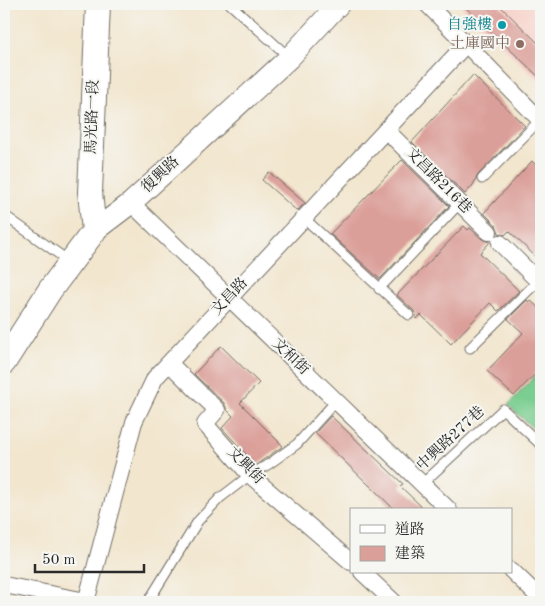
<svg xmlns="http://www.w3.org/2000/svg" width="545" height="606" viewBox="0 0 545 606" font-family="'Old Standard TT','Noto Serif TC',serif">
<style>
.built{fill:#f7d1c9}
.green{fill:#7ace91;stroke:#527c5e}
.building{fill:#db9f99}
.lines{fill:none;stroke-linecap:round;stroke-linejoin:round}
.service-casing{stroke:#716c64;stroke-width:11}
.minor-casing{stroke:#716c64;stroke-width:18}
.tertiary-casing{stroke:#716c64;stroke-width:23}
.secondary-casing{stroke:#716c64;stroke-width:26}
.service{stroke:#fff;stroke-width:9}
.minor{stroke:#fff;stroke-width:16}
.tertiary{stroke:#fff;stroke-width:21}
.secondary{stroke:#fff;stroke-width:24}
.culture-dot{fill:#0f9aa8;stroke:#f6f6f2;stroke-width:2}
.education-dot{fill:#8d6e63;stroke:#f6f6f2;stroke-width:2}
.labels{text-anchor:middle;dominant-baseline:central;stroke-width:4;stroke-linejoin:round;paint-order:stroke}
.culture-label{font-size:15px;fill:#0d838f;stroke:#f6f6f2;text-anchor:end}
.education-label{font-size:15px;fill:#785e54;stroke:#f6f6f2;text-anchor:end}
.street-label{font-size:15px;fill:#2b2b2b;stroke:#f6f6f2}
</style>
<rect width="100%" height="100%" fill="#f6f6f2"/>
<filter id="ink" filterUnits="userSpaceOnUse"><feTurbulence type="fractalNoise" baseFrequency=".02" numOctaves="2"/><feDisplacementMap in="SourceGraphic" scale="10" xChannelSelector="R" yChannelSelector="G"/><feConvolveMatrix kernelMatrix="1 2 1 2 8 2 1 2 1" color-interpolation-filters="sRGB"/></filter>
<filter id="wash" filterUnits="userSpaceOnUse"><feTurbulence type="fractalNoise" baseFrequency=".0096" numOctaves="4" result="noise"/><feDisplacementMap in="SourceGraphic" scale="20" xChannelSelector="R" yChannelSelector="G"/><feGaussianBlur stdDeviation="1.12" result="paint"/><feColorMatrix in="noise" values="0 0 0 0 0 0 0 0 0 0 0 0 0 0 0 0 0 1.4 0 .05"/><feComposite in="paint" operator="in"/></filter>
<g filter="url(#wash)">
<rect width="100%" height="100%" fill="#f2e6ce"/>
<!-- built -->
<path class="built" d="M458 4H541V84Z"/>
<!-- green -->
<path class="green" d="M541 370V434L540 435 508 405Z"/>
<g id="blocks">
<!-- building -->
<path class="building" d="M462 4H498L541 46V79Z
M473 75 525 126 478 175 473 185 465 194 412 142Z
M402 160 449 206 380 279 330 234Z
M532 161 541 170V262L509 231 505 235 499 233 496 225 484 213Z
M269 172 305 203 297 211 262 180Z
M464 226 468 230 470 228 482 239 490 242 480 253 519 291 498 311 490 303 451 344 421 315 416 319 414 311 397 295Z
M527 300 529 302 530 300 541 310V368L514 396 487 371 523 333 508 319Z
M221 346 259 383 240 403 283 446 256 465 222 428 233 416 227 410 224 403 194 374Z
M331 416 403 484 400 486 425 510H395L315 433Z"/>
</g>
</g>
<g filter="url(#ink)">
<use href="#blocks" fill-opacity="0" stroke="#716c64" stroke-width="1"/>
<g class="lines">
<!-- service casing -->
<g class="service-casing">
<path id="service" d="M230 4 289 57
M482 179 540 120
M4 215 70 262
M304 218 409 315
M379 289 460 203
M470 348 538 281
M422 484 503 409 541 445
M148 602 198 521 220 498 250 475 269 464 297 444 336 401"/>
</g>
<!-- minor casing -->
<g class="minor-casing">
<path id="minor" d="M427 4 541 121
M386 130 489 232
M131 203 449 510
M500 243 541 284
M169 363 217 410 205 424 250 475 351 562
M511 570 541 599
M362 572 394 602
M4 585 86 601
M86 602 134 422 155 378 466 44"/>
</g>
<!-- tertiary casing -->
<g class="tertiary-casing">
<path id="tertiary" d="M94 231 131 203 289 58 339 4"/>
</g>
<!-- secondary casing -->
<g class="secondary-casing">
<path id="secondary" d="M4 362 50 290 94 231 90 192 98 4"/>
</g>
<!-- service -->
<use href="#service" class="service"/>
<!-- minor -->
<use href="#minor" class="minor"/>
<!-- tertiary -->
<use href="#tertiary" class="tertiary"/>
<!-- secondary -->
<use href="#secondary" class="secondary"/>
</g>
</g>
<!-- markers -->
<circle class="culture-dot" cx="502" cy="25" r="5"/>
<circle class="education-dot" cx="520" cy="44" r="5"/>
<g class="labels">
<!-- culture labels -->
<g class="culture-label">
<text x="492" y="25">自強樓</text>
</g>
<!-- education labels -->
<g class="education-label">
<text x="510" y="44">土庫國中</text>
</g>
<!-- street labels -->
<g class="street-label">
<text transform="translate(93 117) rotate(-88)">馬光路一段</text>
<text transform="translate(161 175) rotate(-43)">復興路</text>
<text transform="translate(438 181) rotate(45)">文昌路216巷</text>
<text transform="translate(230 297) rotate(-47)">文昌路</text>
<text transform="translate(290 357) rotate(44)">文和街</text>
<text transform="translate(451 439) rotate(-43)">中興路277巷</text>
<text transform="translate(245 466) rotate(46)">文興街</text>
</g>
</g>
<!-- margin -->
<rect width="545" height="606" fill="none" stroke="#f6f6f2" stroke-width="20"/>
<!-- legend -->
<rect x="350" y="508" width="162" height="65" fill="#f6f6f2" stroke="#a5a5a2"/>
<rect x="360" y="525" width="25" height="8" fill="#ffffff" stroke="#a5a5a2"/>
<text x="395" y="534" font-size="15" fill="#2b2b2b">道路</text>
<rect x="360" y="546" width="25" height="15" fill="#db9f99" stroke="#a5a5a2"/>
<text x="395" y="558" font-size="15" fill="#2b2b2b">建築</text>
<!-- scale -->
<path d="M35 564v8h109v-8" fill="none" stroke="#2b2b2b" stroke-width="2.5"/>
<text x="42" y="564" font-size="15" fill="#2b2b2b" stroke="#f6f6f2" stroke-width="4" paint-order="stroke">50 m</text>
</svg>
